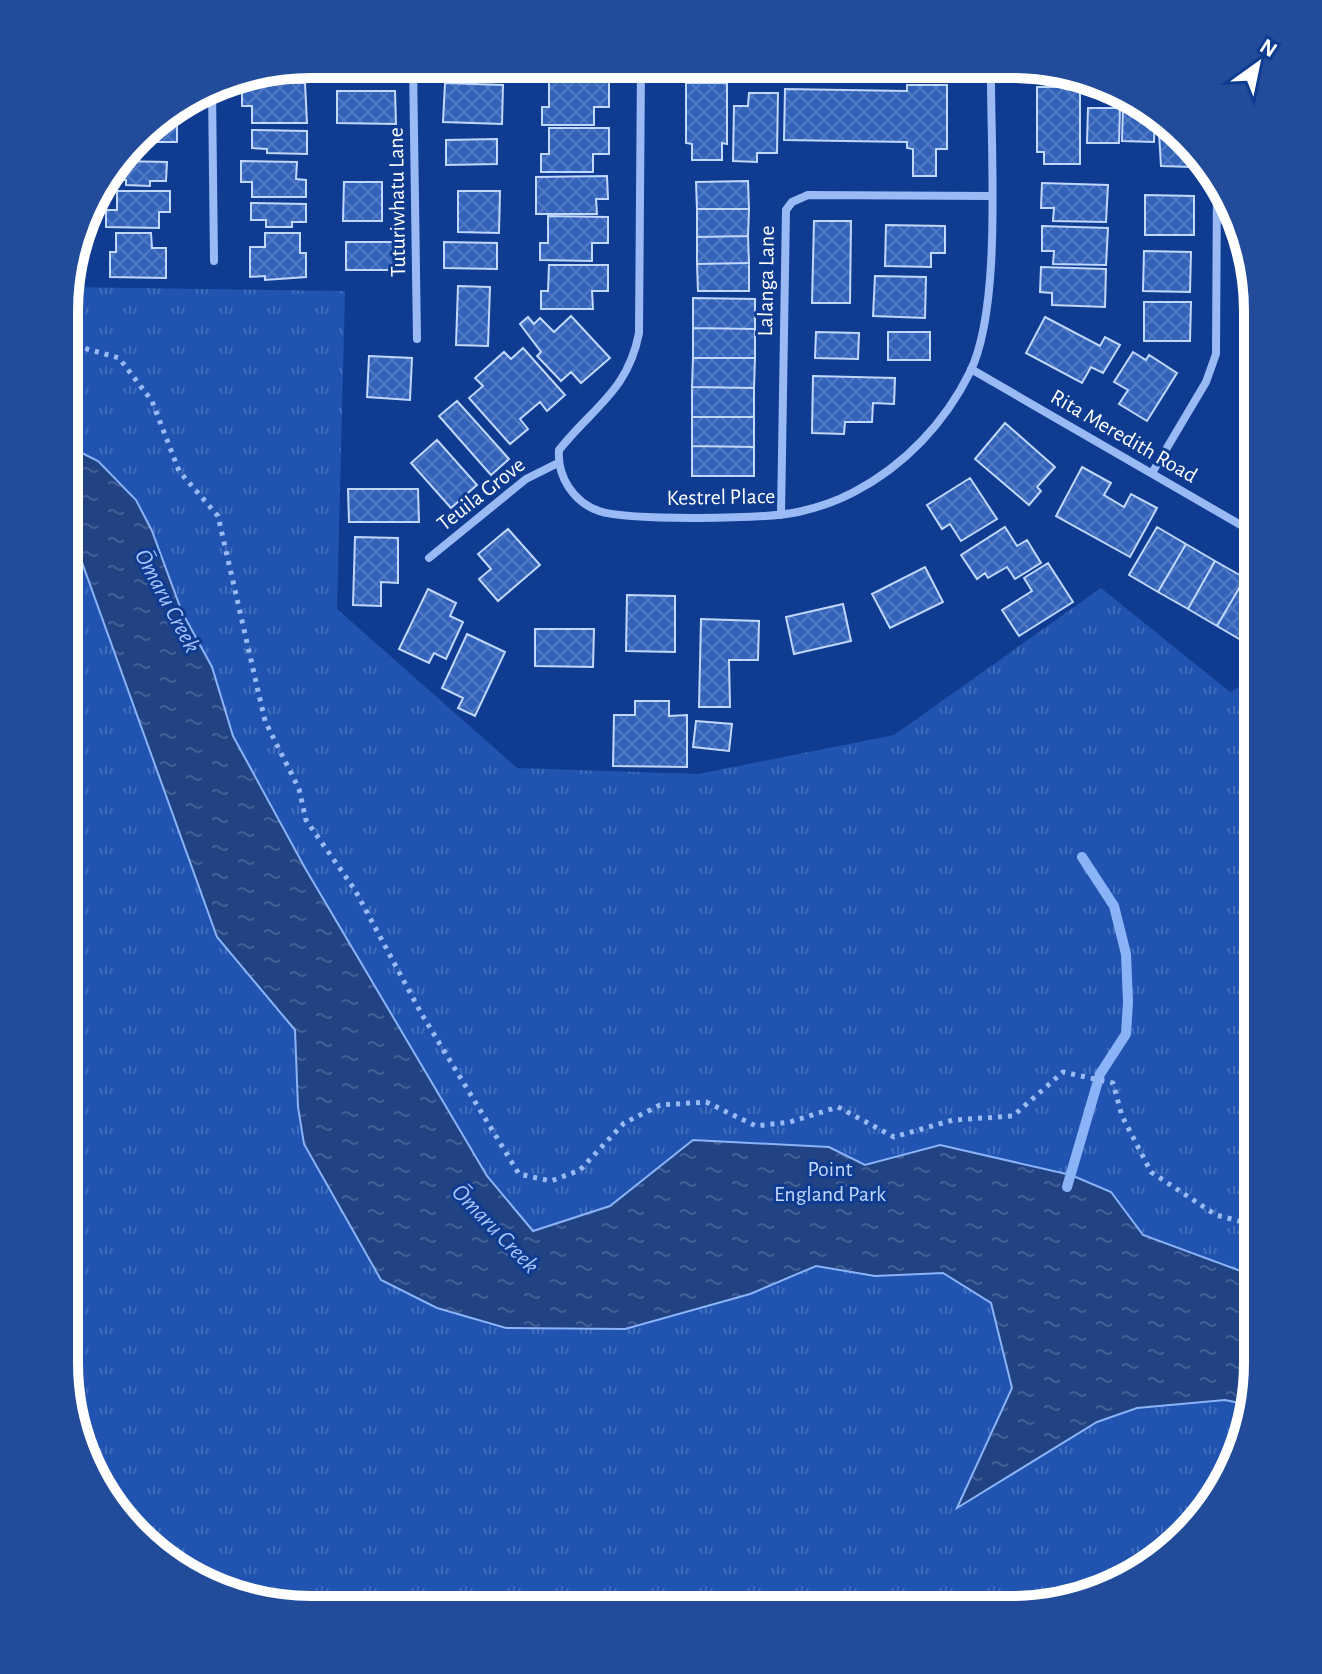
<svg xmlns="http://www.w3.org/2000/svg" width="1322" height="1674" viewBox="0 0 1322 1674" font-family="'Alegreya Sans',sans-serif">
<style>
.park{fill:url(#park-tufts)}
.water{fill:url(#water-ripples);stroke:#8ab3f8;stroke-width:2}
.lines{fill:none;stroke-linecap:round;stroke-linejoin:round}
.stream{stroke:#8ab3f8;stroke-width:10}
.building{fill:url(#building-cross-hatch);stroke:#c0d7fe;stroke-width:2}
.path{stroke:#99baf4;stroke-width:5;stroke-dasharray:4 6;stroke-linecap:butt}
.street{stroke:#99baf4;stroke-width:8}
.labels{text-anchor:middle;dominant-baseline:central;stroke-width:6;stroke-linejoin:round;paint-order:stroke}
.street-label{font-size:22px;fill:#fff;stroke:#0f3c91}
.park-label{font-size:22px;fill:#c0d7fe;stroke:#0f3c91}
.water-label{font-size:24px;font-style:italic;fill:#a5c4fb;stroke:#0f3c91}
.rim{fill:none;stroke:#fff;stroke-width:10}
</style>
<defs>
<pattern id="park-tufts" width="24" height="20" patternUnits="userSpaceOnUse" patternTransform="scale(2)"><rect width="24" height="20" fill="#2054b0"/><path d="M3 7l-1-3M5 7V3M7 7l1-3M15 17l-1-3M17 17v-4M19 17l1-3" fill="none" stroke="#416ebc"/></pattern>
<pattern id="water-ripples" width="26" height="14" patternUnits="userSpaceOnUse" patternTransform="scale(2)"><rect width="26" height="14" fill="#214383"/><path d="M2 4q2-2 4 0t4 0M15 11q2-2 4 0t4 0" fill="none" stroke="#425f96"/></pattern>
<pattern id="building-cross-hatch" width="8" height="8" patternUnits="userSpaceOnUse" patternTransform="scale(2)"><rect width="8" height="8" fill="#3362b9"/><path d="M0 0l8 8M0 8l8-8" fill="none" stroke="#527ac4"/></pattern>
</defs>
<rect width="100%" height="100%" fill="#0f3c91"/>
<!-- park -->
<path class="park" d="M66 287 345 291 337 609 517 768 698 774 894 735 1101 588 1230 692 1258 676 1257 1379 1217 1500 1134 1577 1026 1609H295L174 1569 97 1486 64 1363Z"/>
<!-- water -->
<path class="water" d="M66 445 98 461 136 500 152 531 182 612 212 667 233 736 305 868 487 1176 533 1231 610 1206 693 1140 829 1147 865 1165 940 1145 1071 1175 1111 1192 1143 1235 1257 1277V1379L1249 1405 1225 1400 1137 1408 1097 1422 957 1508 1012 1388 991 1303 943 1273 875 1276 816 1266 750 1294 625 1329 506 1328 437 1308 381 1280 304 1144 298 1107 295 1030 217 937 66 518Z"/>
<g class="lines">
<!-- stream -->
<path class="stream" d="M1067 1187 1100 1074 1126 1034 1128 1002 1126 954 1114 906 1082 857"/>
</g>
<!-- building -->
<path class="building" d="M609 80V107H594V125H542V107H549V81Z
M265 83H305L307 123H252V106H242V86H265Z
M445 83 503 85 502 124 443 122Z
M686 83H727V144L722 143V160H692V144L686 143Z
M907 85H947V149H936V176H913V149L907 148V142L784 140 785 89 907 91Z
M1037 87H1080V164H1044V152H1037Z
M337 91H395L396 124 337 123Z
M749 93H778L777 153H757V162L733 161 734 106H748Z
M183 105 177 109V142H146L149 125Z
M1088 108H1120L1119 143H1087Z
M1123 108 1151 109 1155 112 1154 142 1122 141Z
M1158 116 1192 153V167L1161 166Z
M549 128H609V154H593V172H541V154H549Z
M252 130 307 131V154L267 153V149L252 148Z
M497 139V164L446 165V140Z
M119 161 167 162 166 181H150V186L126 185V180H111L112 170Z
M241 161 297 162 296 179 306 180V197H252V182H241Z
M607 176 608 199H596L597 214H536V177Z
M748 181 749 209H697L696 182Z
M344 182H382V221H343Z
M1042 183 1108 185 1106 222 1053 221 1054 208H1041Z
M117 191H170V212H159V228L106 227V210H117Z
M458 191H500L499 233 458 232Z
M1145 195 1194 196V235H1145Z
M251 203 306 204V222H292V227H266V220H251Z
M697 209H749L748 236 697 237Z
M548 216 608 217V243H592V261L540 260V243H548Z
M814 221H851L850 303H812Z
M886 225 945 226V253H931V267L885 266Z
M1042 226 1108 228 1106 265 1053 264 1054 251H1042Z
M116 233H151L152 248H166V278L110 277V252H116Z
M265 233H300V253H306V277L265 280V276L250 277V247H265Z
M748 236 749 263 697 264V237Z
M346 242H400V270H346Z
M444 242 497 243V269L444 268Z
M1144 251 1191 252 1190 292 1143 291Z
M749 263V291H698L697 264Z
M549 265H608V291H592L593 309H541V291H548Z
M1041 267 1106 269 1105 307 1052 305V293L1040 292Z
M875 276 926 277 925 318 873 316Z
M458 286 490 287 488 346 456 345Z
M693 298 755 299V329L693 328Z
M1144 302H1191L1190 341H1144Z
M1247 309H1258V334H1247Z
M571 316 610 358 581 383 571 372 561 381 537 356 541 352 520 324 528 317 534 324 540 318 554 332Z
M1045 317 1100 346 1105 337 1120 345 1103 373 1091 367 1082 383 1026 353Z
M693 328 755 329V358H693Z
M816 332 859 333 858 359 815 358Z
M888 332H930V360H888Z
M523 348 565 395 547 411 540 402 520 419 528 429 510 444 469 398 483 386 475 378 504 352 511 359Z
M1133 352 1146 360 1149 355 1177 373 1147 421 1119 404 1128 390 1114 382Z
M369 356 412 358 410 400 367 397Z
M693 358H755L754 388 692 387Z
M813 376 895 378 894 404 873 403 872 422H845L844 434 812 433Z
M692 387 754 388V417H692Z
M457 401 509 459 491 475 439 416Z
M692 417H754V447L692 446Z
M1005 423 1055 467 1037 487 1041 491 1029 505 975 459Z
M437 440 477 485 451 508 411 463Z
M692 446 754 447V476H692Z
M1082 467 1111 483 1104 495 1124 507 1131 494 1157 508 1130 557 1056 516Z
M970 478 997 519 961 541 950 524 942 529 927 505Z
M348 489H418L419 522H349Z
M1005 527 1017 546 1027 540 1041 563 1015 579 1007 567 988 578 985 573 977 579 961 555Z
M1157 527 1186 544 1158 592 1129 575Z
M508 529 540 565 498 601 479 579 491 569 478 554Z
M355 537 398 538V583L381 582V606L353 605Z
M1186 544 1215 561 1188 609 1158 592Z
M1215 561 1245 578 1217 626 1188 609Z
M1048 563 1073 602 1019 636 1002 610 1032 591 1024 578Z
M925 567 943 602 890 628 872 594Z
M1245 578 1258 585V623L1246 643 1217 626Z
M428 589 456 603 450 616 463 622 446 659 434 653 429 663 399 649Z
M627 595 675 596V652L626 651Z
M843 604 851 641 794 654 786 617Z
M701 619 759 621 758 660H729L730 707H699Z
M535 629H594L593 667 535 666Z
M467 634 505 652 475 716 458 708 463 698 442 688Z
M635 701H669V716L687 715V767L613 766 614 715H635Z
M696 721 732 724 729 751 693 747Z"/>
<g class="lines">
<!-- path -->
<path class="path" d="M66 343 119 358 152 401 179 471 218 516 265 721 299 789 306 820 355 890 421 1013 519 1174 551 1181 580 1170 624 1123 660 1105 706 1102 756 1126 790 1122 838 1107 894 1137 953 1120 1013 1116 1063 1072 1113 1083 1122 1116 1151 1172 1216 1215 1258 1226"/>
<!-- street -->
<path class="street" d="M413 64 417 339
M641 65 639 333C628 391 593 407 559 450 557 476 573 502 599 511 627 521 766 519 798 512 816 508 837 501 854 492 904 466 945 423 970 372 1003 305 990 145 991 66
M212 89 214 261
M971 369 1258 535
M1152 473 1206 382 1216 354 1217 179
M781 515 786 210 792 202 808 195 990 196
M429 558 526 479 558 463"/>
</g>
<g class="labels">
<!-- street labels -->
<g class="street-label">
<text transform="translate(397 202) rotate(-91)">Tuturiwhatu Lane</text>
<text transform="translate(766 281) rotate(-89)">Lalanga Lane</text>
<text transform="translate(1124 436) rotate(30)">Rita Meredith Road</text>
<text transform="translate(481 494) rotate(-38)">Teuila Grove</text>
<text transform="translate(721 497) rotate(-1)">Kestrel Place</text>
</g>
<!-- park labels -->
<g class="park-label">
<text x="830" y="1169">Point<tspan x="830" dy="25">England Park</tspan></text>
</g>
<!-- water labels -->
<g class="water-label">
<text transform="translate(167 601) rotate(62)">Ōmaru Creek</text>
<text transform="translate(495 1229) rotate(46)">Ōmaru Creek</text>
</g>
</g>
<!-- crop -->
<path d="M0 0H1322V1674H0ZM311 78H1011A233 233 0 0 1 1244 311V1363A233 233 0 0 1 1011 1596H311A233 233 0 0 1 78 1363V311A233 233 0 0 1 311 78Z" fill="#224c9a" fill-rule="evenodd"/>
<path class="rim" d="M311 78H1011A233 233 0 0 1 1244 311V1363A233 233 0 0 1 1011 1596H311A233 233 0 0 1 78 1363V311A233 233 0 0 1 311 78Z"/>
<!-- north arrow -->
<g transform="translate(1258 64) rotate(33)" stroke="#0f3c91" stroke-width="6" paint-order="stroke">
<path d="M0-6L14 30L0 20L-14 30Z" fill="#ffffff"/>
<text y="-12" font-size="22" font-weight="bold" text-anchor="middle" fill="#ffffff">N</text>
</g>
</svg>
